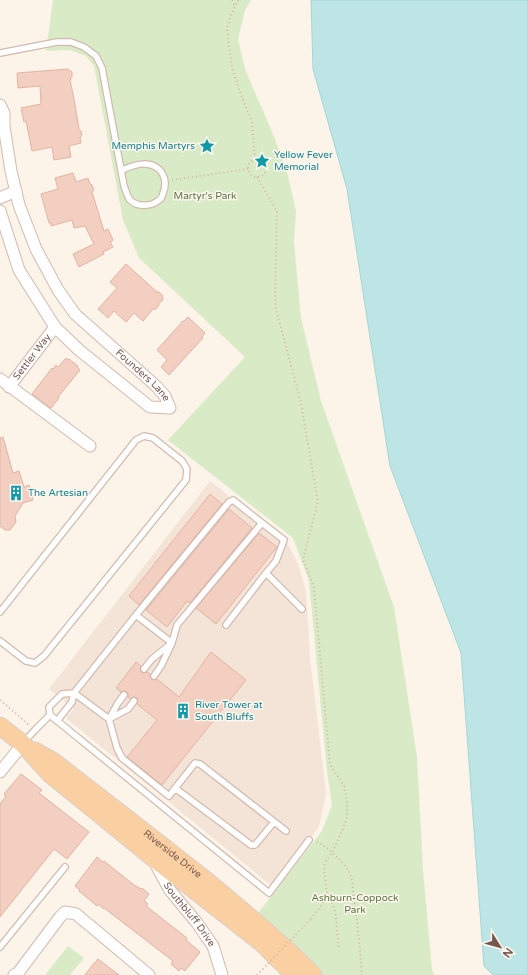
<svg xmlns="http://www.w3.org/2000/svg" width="528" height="975" viewBox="0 0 528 975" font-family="'Varela Round',sans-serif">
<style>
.residential{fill:#f4e4d7}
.green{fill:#d9ebc6}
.water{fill:#bde5e6;stroke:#a3d6d8}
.building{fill:#f2cfc0;stroke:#e4b3a1}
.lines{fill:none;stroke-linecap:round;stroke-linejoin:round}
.service-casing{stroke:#d1bbb0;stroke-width:8}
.minor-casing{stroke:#d1bbb0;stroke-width:13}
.primary-casing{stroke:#d9d0cd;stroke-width:19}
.path{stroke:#d7b2a3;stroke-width:2;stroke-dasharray:1 3;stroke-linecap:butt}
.service{stroke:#fff;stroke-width:5.5}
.minor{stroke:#fff;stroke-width:11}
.primary{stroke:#fad0a2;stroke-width:17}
.path-bridge{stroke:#d7b2a3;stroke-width:2;stroke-dasharray:1 3;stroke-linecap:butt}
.labels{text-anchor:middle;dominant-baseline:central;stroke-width:3;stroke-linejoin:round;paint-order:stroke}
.culture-label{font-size:10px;fill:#0d838f;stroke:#fff7ef;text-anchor:start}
.park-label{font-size:10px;fill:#577741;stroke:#fff7ef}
.street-label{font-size:10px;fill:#77574c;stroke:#fff7ef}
</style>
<rect width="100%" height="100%" fill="#fcf3e9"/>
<!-- residential -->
<path class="residential" d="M210 481 287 542 298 564 306 591 310 658 326 793 319 827 273 887 66 718 74 709 49 689Z"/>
<!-- green -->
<path class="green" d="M53 0H251L245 10 238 39 245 69 275 139 288 176 296 211 294 242 301 318 321 401 394 607 417 757 423 870 432 970 434 975H320L258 913 322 831 332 805 327 771 309 581 293 538 168 440 245 357 139 258 123 220 94 66 86 56 70 50 46 51Z
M68 946 84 958 70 975H45Z"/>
<!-- water -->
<path class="water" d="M311 0H528V975H493L484 966 461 653 390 466 347 189 313 69Z"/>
<!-- building -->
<path class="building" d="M68 69 72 72V77L70 80 74 99 79 129 81 131 82 135 80 137 81 143 69 146 71 157 54 160 52 147 32 151 26 121 24 122 21 108 41 104 40 86 18 88 17 73Z
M73 173 76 182 88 178 90 184 92 185 94 190 92 192 104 231 108 229 113 240 110 242 113 247 103 252 104 254 79 267 73 254 94 244 85 226 74 228 72 220 51 226V223H49L41 194 58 189 55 178Z
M126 264 157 292H159L162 295 163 300 159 303V305L156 309H153L143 321 134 313 126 322 114 311 108 318 98 309 117 288 110 282Z
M188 317 205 333 202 337 203 338 169 375 161 367 167 360 157 350 183 321H184Z
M66 358 68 360 69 359 78 366 77 367 80 370 58 397 59 398 51 408 32 394 52 368 53 369 56 365 58 367Z
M3 437 13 473 19 471 24 487 29 485 33 500 23 503 15 516 16 522 10 530H5L0 526V438Z
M210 494 222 504 139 605 129 596Z
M229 509 252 528 190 603 187 601 167 627 146 610Z
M259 533 277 547 216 624 196 608Z
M211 652 246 680 162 785 127 757 157 720 137 704 138 701 137 698 134 697 130 699 128 697V694L127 692 124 691 121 692 116 688 136 662 141 666 140 669 141 672 144 673 147 672 150 674V676L151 679 154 680 157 679 179 697Z
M21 774 42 790 39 793 89 832 67 859 54 849 0 917V804L6 796 4 794Z
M97 857 103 862 104 861 134 885 141 889 142 888 149 894 144 901 148 904 146 906 187 938 186 940 200 952 185 971 181 968 179 971 171 964 173 961 104 908V909L98 904 97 906 79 891 80 890 75 886Z
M98 959 119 975H85L94 963H95Z"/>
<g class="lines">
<!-- service casing -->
<g class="service-casing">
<path id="service" d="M0 53 57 42H71L84 47 96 56 102 68 124 186C126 191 127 196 130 200 137 207 151 207 159 200 161 199 163 195 163 193 169 179 161 165 146 164 138 163 129 167 122 170
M262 523 233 500 229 502 136 615 74 693 109 719 117 748 122 758 169 796 195 763 200 764 286 831
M0 612 136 440 144 436 153 438 182 461 187 469 186 480 44 656 35 663 26 661 0 641
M136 615 172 643 177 625 262 523 284 540 276 561 266 573 302 609
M226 625 266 573
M144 669 152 659 172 643 161 666 154 676
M124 695 118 703 109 719 128 709 134 701
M50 715 49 707 62 694 74 693 72 702 57 721
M24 742 35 730 50 715 269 893 309 840
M175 788 251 845H255L274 822
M0 947 65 867"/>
</g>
<!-- minor casing -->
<g class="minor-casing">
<g id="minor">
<path id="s1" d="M0 105 4 113V126L11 171 19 205 36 249 58 290 75 314 155 385 165 396 170 408 150 407 79 350 55 327 19 270 0 211"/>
<path d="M0 198 16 191"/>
<path d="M0 379 90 446"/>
<path id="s2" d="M9 387 55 327"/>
<path d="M0 772 23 744"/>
<path id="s3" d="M155 863 169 889 197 923 213 946 222 975"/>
<path d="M14 975 18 973 60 917 65 912 76 914 149 975"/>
</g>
</g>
<!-- primary casing -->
<g class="primary-casing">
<g id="primary">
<path d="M0 726 23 744 50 774 152 857 263 944 294 975"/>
<path id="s4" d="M35 751 54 762C107 803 160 844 213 886 247 915 282 943 313 975"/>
</g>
</g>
<!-- path -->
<path class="path" d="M232 0 235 6
M238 0 231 15 227 28 229 47 232 67 241 95 252 122 255 159
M248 168a9 9 0 1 1 18 0a9 9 0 1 1-18 0Z
M257 177 277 211 275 294 276 309 301 403 318 502 303 559 314 588 330 765 344 786 347 800V817L343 829 332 853 325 862 324 871 327 893 335 910 339 949
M172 180 248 169
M0 700 29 725
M317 842C326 845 349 867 351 876 353 884 353 893 354 901 358 926 360 950 362 975
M311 919 323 903 327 893"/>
<!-- service -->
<use href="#service" class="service"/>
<!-- minor -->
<use href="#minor" class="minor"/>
<!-- primary -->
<use href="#primary" class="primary"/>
<!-- path-bridge -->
<path class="path-bridge" d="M257 975 311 919"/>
</g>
<!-- icons -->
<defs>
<g id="sight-bare" transform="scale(1.2)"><path d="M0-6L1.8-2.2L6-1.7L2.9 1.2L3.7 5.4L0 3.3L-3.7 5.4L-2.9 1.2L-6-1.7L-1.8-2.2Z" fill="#0f9aa8" stroke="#fff7ef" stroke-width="2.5" paint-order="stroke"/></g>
<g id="building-bare" transform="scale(1.2)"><path d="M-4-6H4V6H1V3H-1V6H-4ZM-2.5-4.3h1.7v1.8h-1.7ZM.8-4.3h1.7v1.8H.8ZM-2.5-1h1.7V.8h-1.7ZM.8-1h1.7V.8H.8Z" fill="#0f9aa8" stroke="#fff7ef" stroke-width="2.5" paint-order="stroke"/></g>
</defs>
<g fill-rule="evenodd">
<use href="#sight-bare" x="207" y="146"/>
<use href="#sight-bare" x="262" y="161"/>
<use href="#building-bare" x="16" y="493"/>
<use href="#building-bare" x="183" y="711"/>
</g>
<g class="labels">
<!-- culture labels -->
<g class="culture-label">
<text x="195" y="146" text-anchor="end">Memphis Martyrs</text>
<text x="274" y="155">Yellow Fever<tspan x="274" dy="12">Memorial</tspan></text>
<text x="28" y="493">The Artesian</text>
<text x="195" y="705">River Tower at<tspan x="195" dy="12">South Bluffs</tspan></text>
</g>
<!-- park labels -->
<g class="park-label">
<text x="205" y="196">Martyr's Park</text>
<text x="355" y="898">Ashburn-Coppock<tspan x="355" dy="12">Park</tspan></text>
</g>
<!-- street labels -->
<g class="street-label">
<text stroke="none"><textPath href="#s2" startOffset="38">Settler Way</textPath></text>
<text stroke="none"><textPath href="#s1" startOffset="317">Founders Lane</textPath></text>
<text stroke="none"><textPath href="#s4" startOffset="172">Riverside Drive</textPath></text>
<text stroke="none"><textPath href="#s3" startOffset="62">Southbluff Drive</textPath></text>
</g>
</g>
<!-- north arrow -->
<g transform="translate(500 947) rotate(127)" stroke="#fff7ef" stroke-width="3" paint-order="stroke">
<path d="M0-3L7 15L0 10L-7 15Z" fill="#77574c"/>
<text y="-6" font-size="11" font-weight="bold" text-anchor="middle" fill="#77574c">N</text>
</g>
</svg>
